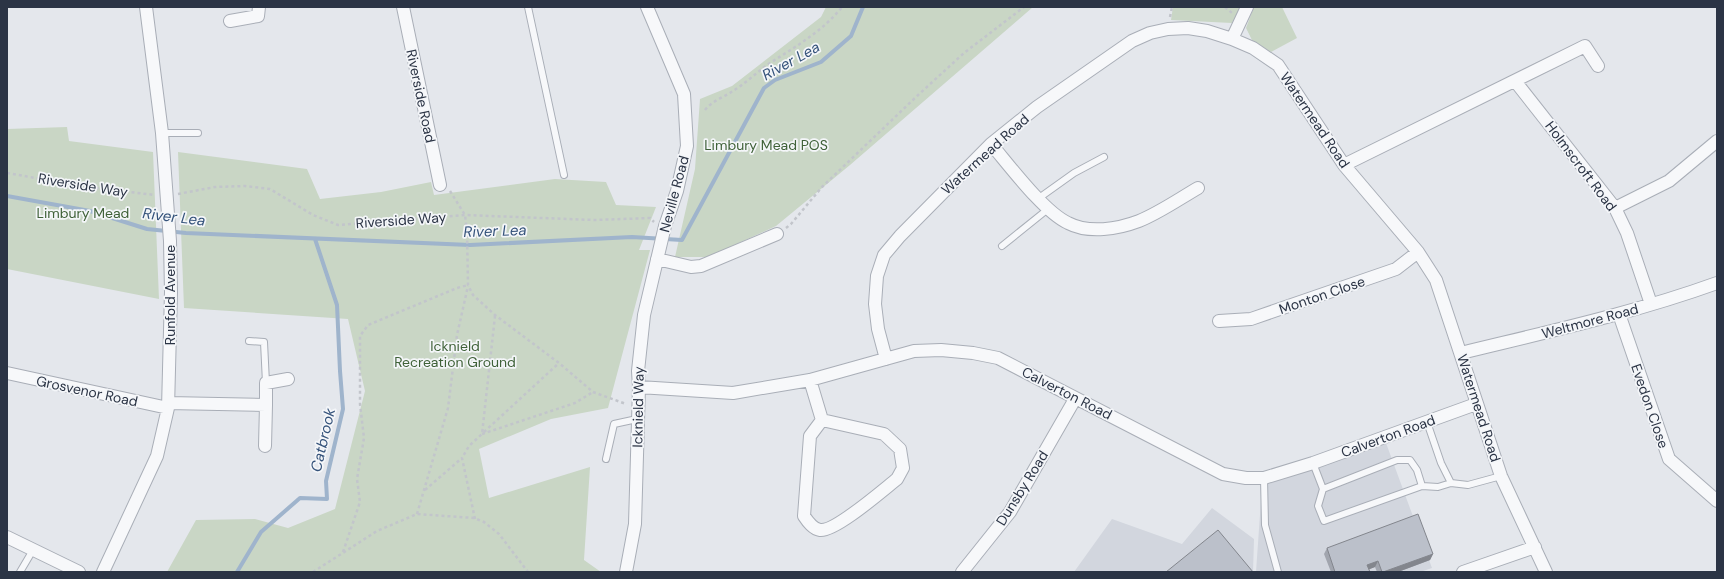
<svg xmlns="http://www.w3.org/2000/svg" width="1724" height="579" viewBox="0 0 1724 579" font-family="'DM Sans',sans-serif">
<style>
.built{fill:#d2d6de}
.green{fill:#c9d6c5}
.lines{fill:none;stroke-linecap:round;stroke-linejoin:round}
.stream{stroke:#9fb4cc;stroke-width:4}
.lane-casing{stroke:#a9aeb7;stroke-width:8}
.street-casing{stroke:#a9aeb7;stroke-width:14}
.path{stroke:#c2c5cb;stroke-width:2.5;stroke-dasharray:3 3;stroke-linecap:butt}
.lane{stroke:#f7f8fa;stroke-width:6}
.street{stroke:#f7f8fa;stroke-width:12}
.wall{fill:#a1a5ae}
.shaded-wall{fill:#83868d}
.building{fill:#bbc0ca;stroke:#83868d}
.labels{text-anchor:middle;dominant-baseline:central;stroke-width:3.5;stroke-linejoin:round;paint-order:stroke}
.street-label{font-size:14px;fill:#2b3445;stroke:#f4f6f9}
.park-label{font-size:14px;fill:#3f6138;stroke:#f4f6f9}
.water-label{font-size:15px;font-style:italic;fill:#34527a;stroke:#f4f6f9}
</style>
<rect width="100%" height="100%" fill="#e4e7ec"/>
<!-- built -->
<path class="built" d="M1386 443 1432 568 1420 572H1256L1262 486Z
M1212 508 1254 539 1253 572H1074L1112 519 1182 544Z"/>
<!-- green -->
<path class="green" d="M826 7H1033L850 165 776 226 708 257H675L695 169 700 99 732 86 821 17Z
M1173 7H1241L1232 23 1171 20Z
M1254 7H1282L1297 38 1271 52 1252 40 1246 28Z
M67 127 69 141 153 152 159 299 7 269V129Z
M178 152 307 169 320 199 381 192 431 182 434 195 555 179 606 182 616 205 656 207 639 250H650L608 408 551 419 479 449 489 498 590 467 584 560 601 572H167L196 520 255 519 288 528 335 509 365 391 348 319 184 308Z"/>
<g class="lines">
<!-- stream -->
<path class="stream" d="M7 196 90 211 147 229 186 233 470 245 632 237 682 240 764 88 775 80 821 62 851 36 863 7
M237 572 261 532 300 498 327 499 326 481 343 409 340 371 337 305 315 239"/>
<!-- lane casing -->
<g class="lane-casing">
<path id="lane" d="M528 7 564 175
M162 133H198
M1039 198 1074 173 1104 157
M1002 246 1048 209
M249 341 264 342 266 383
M1427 422 1441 463 1451 483 1468 485 1501 476
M606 459 614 424 637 419
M1313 463 1323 489 1318 506 1324 521 1422 486 1438 487 1451 483
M1264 478 1265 525 1278 572
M1323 489 1397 460H1410L1417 470 1422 486
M20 572 33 550"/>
</g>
<!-- street casing -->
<g class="street-casing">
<path id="street" d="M403 7 440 185
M230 21 258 16 259 7
M1232 39 1247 7
M1515 81 1615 208 1627 233 1651 304
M991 144C1009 165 1044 212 1068 223 1089 234 1118 229 1139 221 1159 213 1179 199 1198 188
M1344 165 1585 46 1598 66
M1615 208 1669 181 1717 141
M657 259 691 267 701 266 777 234
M1619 314 1669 459 1717 501
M1219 321 1251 319 1396 269 1418 252
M1461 353C1547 332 1634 313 1717 283
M886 359 878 329 875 304 877 276 884 255 900 236 991 144 1037 107 1132 41 1150 33 1168 29 1188 28 1207 31 1232 39 1253 48 1278 65 1344 165 1418 252 1436 280 1501 476 1546 572
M7 373 168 408
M810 380 822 420 884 434 900 449 903 468 897 479C883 490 835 532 820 530 813 529 808 522 804 516L810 436 822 420
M639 387 733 393 810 380 914 351 941 350 973 353 998 358 1223 474 1246 478H1264L1313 463 1476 404
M168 403 266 405 265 446
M266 405V383L288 379
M7 537 79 572
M103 572 157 456 168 408 171 292 170 241 162 133 146 7
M626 572 635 524 639 387 638 371 644 315 665 226 677 191 687 146 684 94 647 7
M962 572 1010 512 1075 399
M1463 572 1535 547"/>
</g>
<!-- path -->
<path class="path" d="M1225 7 1232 13
M1170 17 1172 7
M705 110C712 101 724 97 733 91 746 83 757 72 770 63 795 47 823 31 842 7
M7 173 87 187 155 195
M450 191 465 215 467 232 468 285 473 295 495 315 559 363 593 392 626 404
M178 194 215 187 245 186 270 189 313 215 338 225 465 215 594 220 650 218 654 222
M786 228 791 224 822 187 917 96 964 53 1024 7
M484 432 559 363
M482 434 575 403 593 392
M425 490 462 458
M417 514 448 408 457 335 468 286
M475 519 462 458 469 446 482 434 495 316
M343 552 360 502 357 479 364 438 360 404V336L368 325 457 288 468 285
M313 572 377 531 417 514 474 518 484 522 499 534 528 572"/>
<!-- lane -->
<use href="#lane" class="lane"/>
<!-- street -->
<use href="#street" class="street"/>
</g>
<!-- wall -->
<path class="wall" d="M1327 548 1433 554 1430 560 1398 572H1377L1375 567 1369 569 1370 572H1331L1324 554Z"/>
<!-- shaded-wall -->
<path class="shaded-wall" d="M1433 554 1430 560 1398 572H1383Z
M1378 561 1375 567 1365 571 1367 565Z"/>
<!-- building -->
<path class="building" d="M1418 514 1433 554 1383 572H1382L1378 561 1367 565 1370 572H1335L1327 548Z
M1218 530 1253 572H1166Z"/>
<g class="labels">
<!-- street labels -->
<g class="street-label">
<text transform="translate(421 96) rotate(78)">Riverside Road</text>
<text transform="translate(1315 120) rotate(56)">Watermead Road</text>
<text transform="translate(985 154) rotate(-42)">Watermead Road</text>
<text transform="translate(1581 166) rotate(53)">Holmscroft Road</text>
<text transform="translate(83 185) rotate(9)">Riverside Way</text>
<text transform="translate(674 194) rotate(-75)">Neville Road</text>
<text transform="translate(401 220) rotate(-4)">Riverside Way</text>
<text transform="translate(170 295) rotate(-90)">Runfold Avenue</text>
<text transform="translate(1322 295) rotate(-19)">Monton Close</text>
<text transform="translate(1590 321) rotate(-15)">Weltmore Road</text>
<text transform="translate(87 391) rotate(12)">Grosvenor Road</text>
<text transform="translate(1067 393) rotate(27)">Calverton Road</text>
<text transform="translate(1650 406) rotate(71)">Evedon Close</text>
<text transform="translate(638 407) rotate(-89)">Icknield Way</text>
<text transform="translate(1479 408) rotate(72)">Watermead Road</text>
<text transform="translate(1388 436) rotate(-20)">Calverton Road</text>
<text transform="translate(1022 488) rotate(-58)">Dunsby Road</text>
</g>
<!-- park labels -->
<g class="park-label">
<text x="766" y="145">Limbury Mead POS</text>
<text x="83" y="213">Limbury Mead</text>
<text x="455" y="346">Icknield<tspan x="455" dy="16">Recreation Ground</tspan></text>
</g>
<!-- water labels -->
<g class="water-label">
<text transform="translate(791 61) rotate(-29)">River Lea</text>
<text transform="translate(174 217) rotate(7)">River Lea</text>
<text transform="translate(495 231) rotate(-2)">River Lea</text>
<text transform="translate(323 440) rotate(-77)">Catbrook</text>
</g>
</g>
<!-- border -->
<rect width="1724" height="579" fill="none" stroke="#2b3445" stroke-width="16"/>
</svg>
